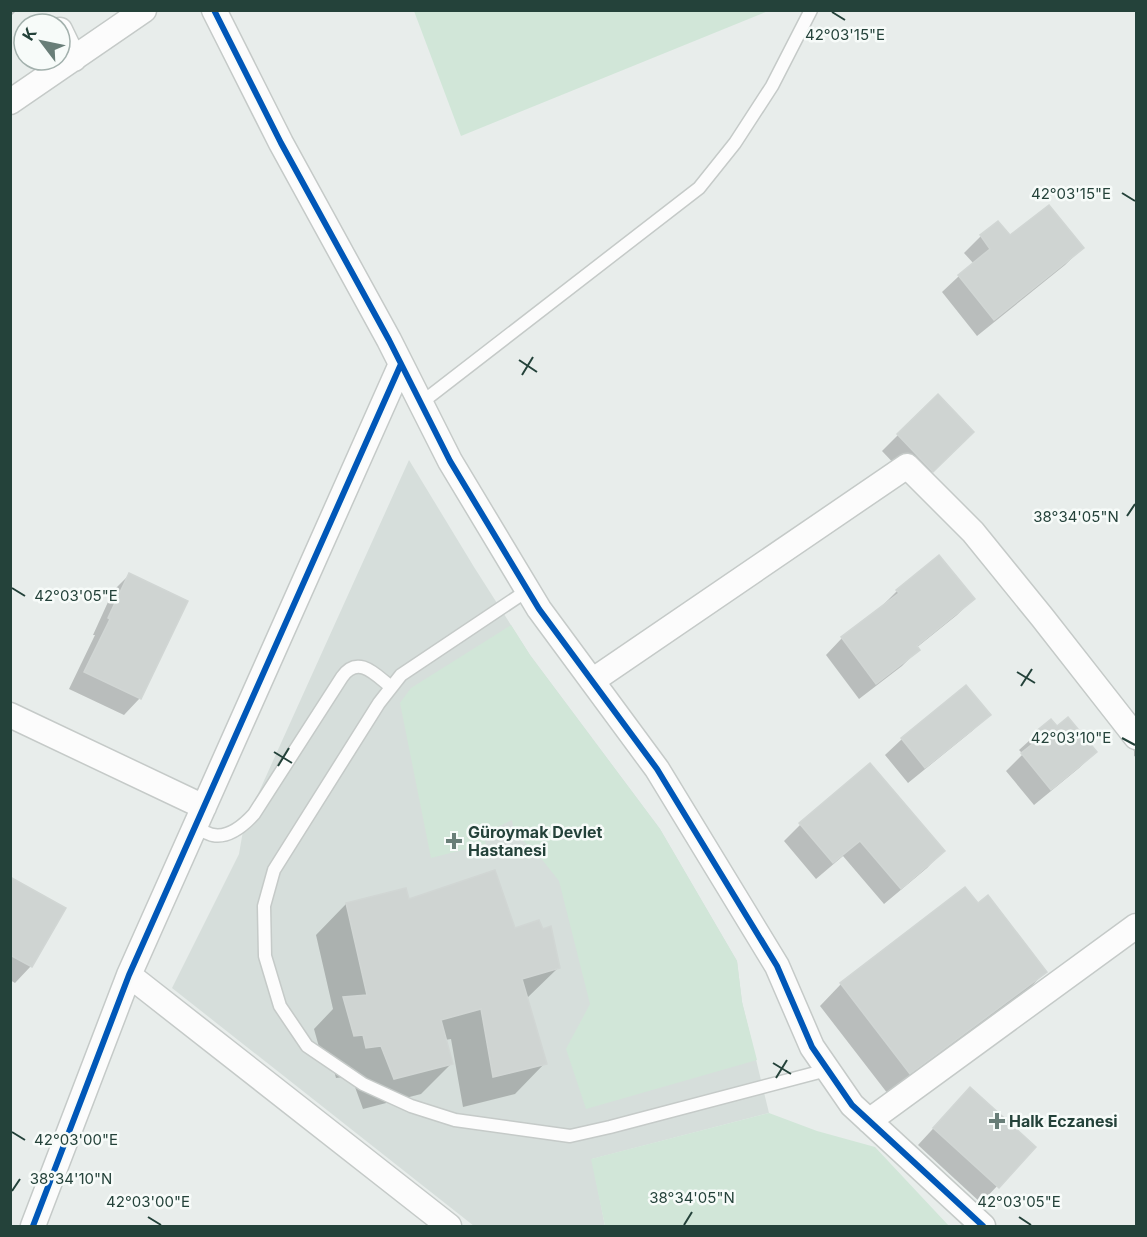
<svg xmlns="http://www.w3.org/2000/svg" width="1147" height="1237" viewBox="0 0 1147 1237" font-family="Inter,sans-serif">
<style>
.built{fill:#d6dedb}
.green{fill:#d1e6d8}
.shadow{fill:#0003}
.building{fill:#cfd4d2;stroke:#d1d6d4;stroke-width:1.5}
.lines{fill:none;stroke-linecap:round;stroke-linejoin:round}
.service-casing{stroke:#c5cac8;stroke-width:15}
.minor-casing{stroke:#c5cac8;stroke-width:27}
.service{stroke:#fcfcfc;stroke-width:12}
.minor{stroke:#fcfcfc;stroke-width:24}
.cycleway-casing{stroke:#f7fbf9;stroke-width:10}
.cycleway{stroke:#0057b8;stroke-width:6}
.ticks{fill:none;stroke:#24423a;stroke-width:2}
.poi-dot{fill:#697e78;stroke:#f7fbf9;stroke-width:2}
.labels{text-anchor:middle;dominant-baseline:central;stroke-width:5;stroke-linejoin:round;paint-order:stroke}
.poi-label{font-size:16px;font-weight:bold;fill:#24423a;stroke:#f7fbf9;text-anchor:start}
.ticks-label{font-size:15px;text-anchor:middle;fill:#24423a;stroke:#f7fbf9;stroke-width:5;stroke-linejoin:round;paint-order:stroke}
</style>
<rect width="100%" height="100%" fill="#e8edeb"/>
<!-- built -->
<path class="built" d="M409 460 474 567 530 655 660 829 737 961 742 1002 769 1113 592 1159 605 1226H474L172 988 239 854 244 825Z"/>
<!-- green -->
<path class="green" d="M414 11V10L768 11 461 136Z
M511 625 530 655 660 829 737 961 742 1002 757 1060 586 1109 566 1049 590 1004 559 881 540 857 514 832 512 820 483 834 486 844 431 858 400 703 411 688Z
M769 1113 817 1131 875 1147 949 1226H605L591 1159Z"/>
<!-- shadow -->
<path class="shadow" d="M10 10H17L10 17Z
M998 223 1010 237 1082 248 1065 265 977 336 942 292 959 276 974 264 964 253 981 236Z
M937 396 956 448 916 487 882 451Z
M129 575 140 698 124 715 69 689 95 635H93L113 591Z
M897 591 973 599 957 615 916 648 918 650 902 666 859 699 826 655 842 638 882 608 881 607Z
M989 715 972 731 908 783 885 755 902 739Z
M1051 721 1057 728 1095 752 1079 768 1034 805 1006 771 1023 754 1019 750Z
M1136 732V757L1134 756V751L1129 742Z
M870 765 943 851 927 868 884 904 843 856 816 879 784 841 800 825Z
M10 887 31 966 15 983 10 980Z
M408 901 514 930 558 968 526 999 545 1063 515 1094 463 1107 451 1039 445 1040 452 1063 421 1094 363 1109 351 1076 336 1078 332 1064 324 1065 314 1029 333 1009 316 935 346 904Z
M977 905 1045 972 1024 994 888 1094 820 1006 841 984Z
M954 1106 1034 1147 981 1203 918 1145Z"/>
<!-- building -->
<path class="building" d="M1049 205 1084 248 994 320 958 275 990 249 980 235 998 221 1010 235Z
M938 394 974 432 933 472 897 434Z
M939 555 975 599 917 646 920 650 876 684 841 637 899 593 896 590Z
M129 573 188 601 141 699 84 672 110 619 108 618Z
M966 685 991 715 925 768 901 738Z
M1068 717 1097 752 1051 790 1021 753 1040 738 1035 732 1051 719 1057 726Z
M870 763 945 851 901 889 860 841 833 863 799 823Z
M495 870 515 928 539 920 543 929 551 926 560 968 522 979 547 1064 493 1077 481 1009 441 1020 453 1064 394 1079 381 1046 366 1048 363 1035 354 1036 343 997 367 995 346 903 406 888 409 899Z
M10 877 66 908 32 967 10 955Z
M965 887 978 903 988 895 1047 972 910 1074 840 983Z
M970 1087 1036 1147 999 1188 933 1128Z"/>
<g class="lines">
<!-- service casing -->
<g class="service-casing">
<path id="service" d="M421 403 699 188 735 143 772 86 811 10
M528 590 401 675 379 703 274 870 264 906 265 956 280 1006 307 1046 363 1084 411 1106 455 1120 570 1136 610 1127 827 1070
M195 827C201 829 207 834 213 835 229 838 244 825 254 814L342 677C358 654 376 675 391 687"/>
</g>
<!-- minor casing -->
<g class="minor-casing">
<path id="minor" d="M214 10 281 143 389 340 450 461 539 609 657 769 777 966 812 1047 852 1105 983 1226
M60 30 74 59
M10 102 144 10
M592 681 907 466 973 532 1042 617 1136 737
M10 715 204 807
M129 975 449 1226
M869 1121 1136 926
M33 1226 129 975 401 364"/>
</g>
<!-- service -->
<use href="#service" class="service"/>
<!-- minor -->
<use href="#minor" class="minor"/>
<!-- cycleway casing -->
<g class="cycleway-casing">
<path id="cycleway" d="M214 10 281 143 389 340 450 461 539 609 657 769 777 966 812 1047 852 1105 983 1226
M33 1226 129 975 401 364"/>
</g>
<!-- cycleway -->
<use href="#cycleway" class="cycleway"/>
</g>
<!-- ticks -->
<path class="ticks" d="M832 12 845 20M1122 193 1135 201M519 360 537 372M522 375 533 357M1127 516 1135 504M12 588 25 596M1017 672 1035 683M1021 686 1032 669M1122 738 1135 745M274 752 292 763M278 766 289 748M773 1063 791 1074M776 1078 787 1060M12 1132 25 1140M12 1191 20 1179M148 1217 161 1225M1019 1217 1031 1225M684 1225 692 1212"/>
<!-- markers -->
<g class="poi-dot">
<path d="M451 832h6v6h6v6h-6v6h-6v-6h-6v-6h6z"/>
<path d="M994 1112h6v6h6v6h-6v6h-6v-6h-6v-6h6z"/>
</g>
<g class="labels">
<!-- poi labels -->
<g class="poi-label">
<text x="468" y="832">Güroymak Devlet<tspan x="468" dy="18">Hastanesi</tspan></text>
<text x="1009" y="1121">Halk Eczanesi</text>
</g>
</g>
<g class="ticks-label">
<text x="845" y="40">42°03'15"E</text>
<text x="1071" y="199">42°03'15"E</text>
<text x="1076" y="522">38°34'05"N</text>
<text x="76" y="601">42°03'05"E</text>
<text x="1071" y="743">42°03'10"E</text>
<text x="76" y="1145">42°03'00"E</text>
<text x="71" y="1184">38°34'10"N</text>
<text x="692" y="1203">38°34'05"N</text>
<text x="148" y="1207">42°03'00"E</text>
<text x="1019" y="1207">42°03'05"E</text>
</g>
<!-- border -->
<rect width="1147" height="1237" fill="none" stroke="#24423a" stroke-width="24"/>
<!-- north arrow -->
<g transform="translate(42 42) rotate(302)"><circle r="28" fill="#f7fbf9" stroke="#a3b1ad" stroke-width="1.5"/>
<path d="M0-4.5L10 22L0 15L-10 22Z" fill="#697e78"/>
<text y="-9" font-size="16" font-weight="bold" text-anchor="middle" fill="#24423a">K</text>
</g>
</svg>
